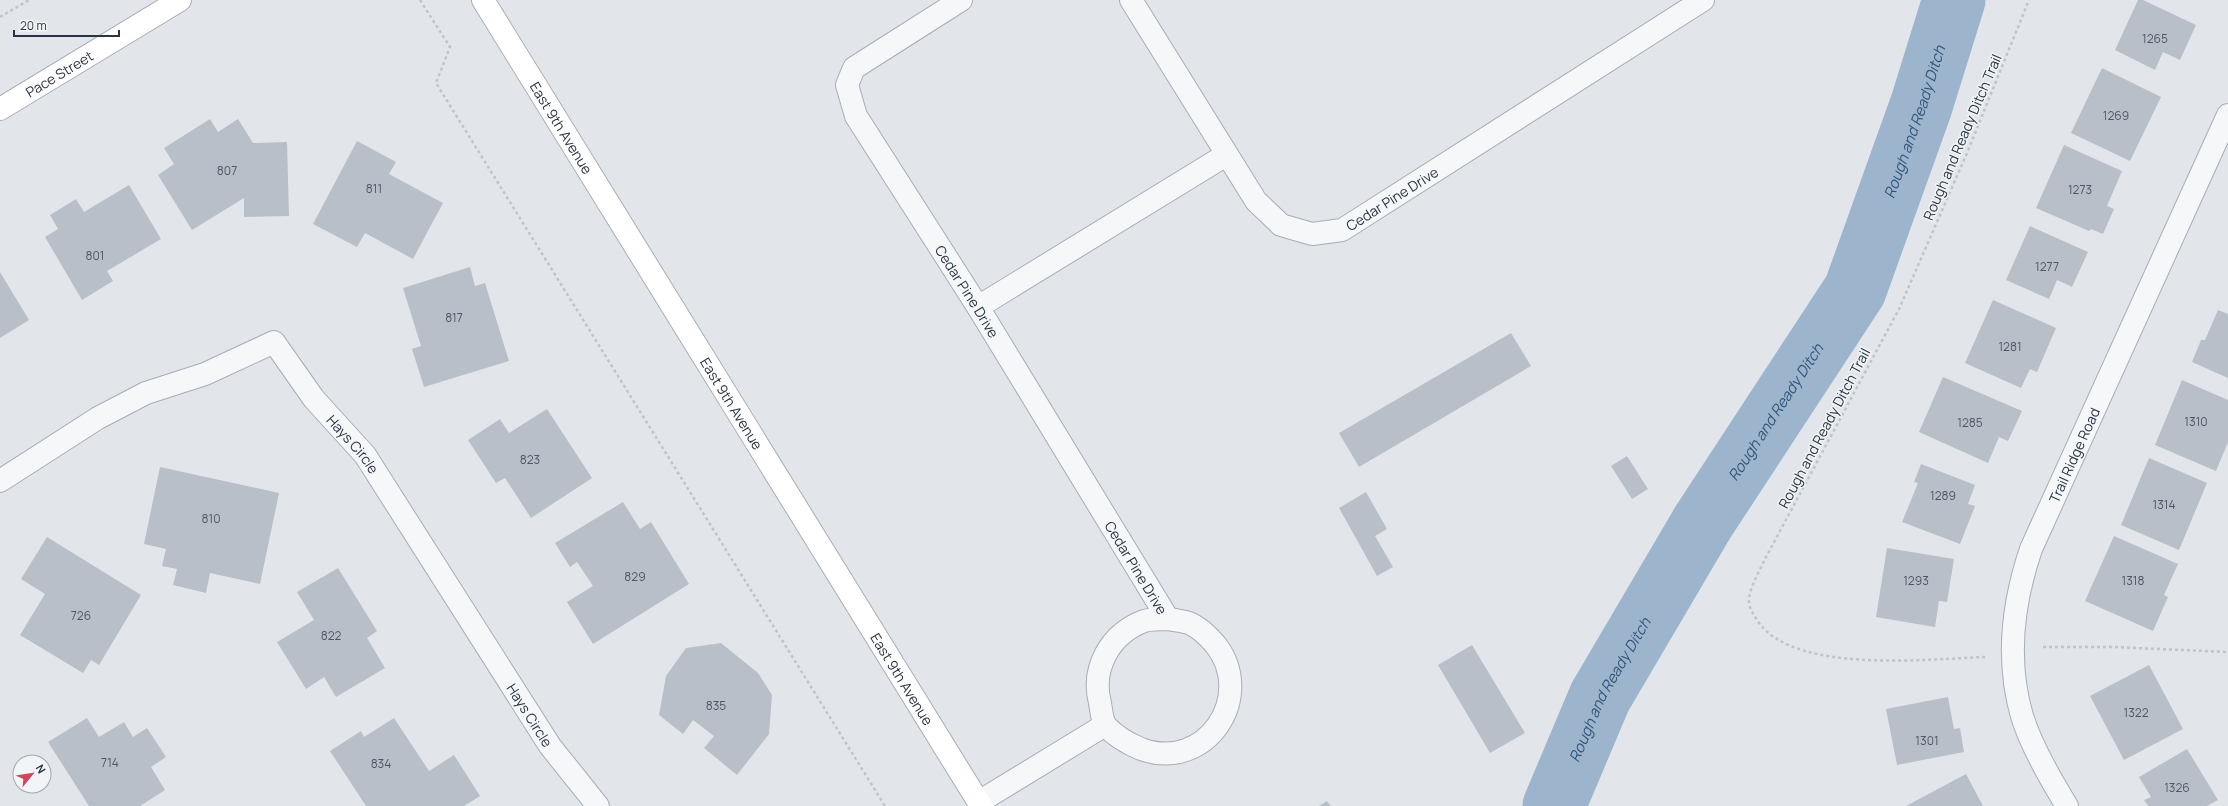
<svg xmlns="http://www.w3.org/2000/svg" width="2228" height="806" viewBox="0 0 2228 806" font-family="Manrope,sans-serif">
<rect width="100%" height="100%" fill="#e2e6eb"/>
<g fill="none" stroke-linecap="round" stroke-linejoin="round">
<path stroke="#9cb5cc" stroke-width="63" id="s1" d="M1554,806L1600,697L1703,522L1855,290L1921,106L1954,0"/>
</g>
<path fill="#b9bfc9" d="M2138,0H2143L2196,25L2180,60L2163,52L2155,70L2115,50Z
M2102,68L2161,97L2130,161L2071,133Z
M210,119L218,132L238,119L253,143L287,142L289,216L244,217V198L192,230L158,175L174,164L164,148Z
M357,141L396,162L389,174L443,203L413,259L365,233L357,247L313,224Z
M2064,145L2122,171L2107,206L2114,209L2103,234L2091,229L2089,231L2036,208Z
M129,185L161,239L107,271L113,281L82,300L45,237L58,229L50,215L76,199L84,212Z
M2030,226L2088,252L2072,287L2057,280L2049,299L2006,280Z
M470,267L475,286L485,283L509,361L424,387L412,349L421,346L403,288Z
M0,272L29,320L0,338Z
M1993,300L2056,328L2037,372L2030,369L2021,388L1965,363Z
M2218,310L2228,314V378L2192,362L2201,340H2205Z
M1511,333L1531,366L1359,467L1339,433Z
M1943,377L2022,411L2008,441L1999,437L1988,463L1919,432Z
M2182,380L2228,400V442L2216,471L2155,445Z
M547,409L592,478L531,518L505,478L496,483L468,440L500,419L509,433Z
M1627,456L1648,489L1632,499L1611,466Z
M2149,458L2207,483L2179,550L2121,525Z
M1921,464L1975,485L1968,504L1975,506L1960,544L1902,522L1918,483L1914,482Z
M160,467L279,493L260,584L210,573L206,593L173,585L177,569L162,566L166,549L144,544Z
M1366,492L1387,529L1375,536L1393,567L1377,576L1339,508Z
M623,502L640,529L651,522L689,584L593,644L567,602L593,586L577,562L570,567L555,543Z
M2114,536L2178,564L2164,595L2168,597L2153,631L2085,601Z
M47,537L141,595L99,665L91,660L83,673L20,635L45,594L21,579Z
M1887,548L1954,559L1947,602L1939,601L1935,627L1876,617Z
M338,568L377,631L367,638L385,668L336,697L324,677L306,689L277,642L314,620L297,592Z
M721,643L758,673L772,695L769,734L737,775L704,748L714,736L693,720L683,734L659,715L666,676L686,648Z
M1472,645L1525,733L1490,753L1438,665Z
M2149,665L2183,729L2124,760L2090,696Z
M1948,697L1954,729L1960,728L1964,752L1897,765L1886,709Z
M87,718L99,737L124,722L133,737L147,728L166,757L151,767L165,790L140,806H89L48,742Z
M394,718L429,771L454,755L480,796L464,806H366L330,751L361,731L364,737Z
M2187,749L2218,800L2207,806H2148L2144,800L2151,797L2139,777Z
M1966,774L1983,806H1906Z
M1327,801L1331,806H1319Z"/>
<g fill="none" stroke-linecap="round" stroke-linejoin="round">
<defs>
<g id="minor">
<path id="s2" d="M961,0L854,68L847,85L856,116L978,307L1168,619"/>
<path id="s3" d="M1131,0L1256,201L1281,225L1312,234L1342,230L1703,0"/>
<path d="M978,307L1226,155"/>
<path id="s4" d="M0,481L98,418L146,393L205,374L274,342L314,399L365,455L550,746L598,806"/>
<path d="M1168,619C1175,620 1182,621 1189,623C1199,627 1208,636 1215,644C1257,696 1206,773 1141,749C1129,744 1115,736 1106,726C1102,721 1101,709 1100,703C1091,668 1110,634 1144,621C1151,619 1161,619 1168,619Z"/>
<path d="M979,802L1105,725"/>
<path id="s5" d="M2067,806C2051,780 2031,746 2022,716C2006,661 2013,602 2031,549L2228,115"/>
</g>
<g id="secondary">
<path id="s6" d="M483,0L981,806"/>
<path id="s7" d="M0,109L180,0"/>
</g>
</defs>
<use href="#minor" stroke="#a7adb6" stroke-width="24"/>
<use href="#secondary" stroke="#a7adb6" stroke-width="24"/>
<path stroke="#c0c4ca" stroke-width="2.5" stroke-dasharray="3 3" stroke-linecap="butt" d="M420,0L450,47L436,83L885,806
M0,17L29,0
M2043,647H2113L2228,652
M1985,657C1927,659 1797,674 1759,623C1754,615 1748,608 1749,598C1751,585 1760,570 1765,559L1899,309L1967,153L2029,0"/>
<use href="#minor" stroke="#f5f7f9" stroke-width="22"/>
<use href="#secondary" stroke="#fff" stroke-width="22"/>
</g>
<g text-anchor="middle" dominant-baseline="central" stroke-width="3" stroke-linejoin="round" paint-order="stroke">
<g font-size="12" fill="#4d5765">
<text x="2155" y="38">1265</text>
<text x="2116" y="115">1269</text>
<text x="227" y="170">807</text>
<text x="374" y="188">811</text>
<text x="2080" y="189">1273</text>
<text x="95" y="255">801</text>
<text x="2047" y="266">1277</text>
<text x="454" y="317">817</text>
<text x="2010" y="346">1281</text>
<text x="2196" y="421">1310</text>
<text x="1970" y="422">1285</text>
<text x="530" y="459">823</text>
<text x="1943" y="495">1289</text>
<text x="2164" y="504">1314</text>
<text x="211" y="518">810</text>
<text x="635" y="576">829</text>
<text x="1916" y="580">1293</text>
<text x="2133" y="580">1318</text>
<text x="81" y="615">726</text>
<text x="331" y="635">822</text>
<text x="716" y="705">835</text>
<text x="2136" y="712">1322</text>
<text x="1927" y="740">1301</text>
<text x="110" y="762">714</text>
<text x="381" y="763">834</text>
<text x="2177" y="787">1326</text>
</g>
<g font-size="14" fill="#293444" stroke="#f2f5f8">
<text stroke="none"><textPath href="#s7" startOffset="69">Pace Street</textPath></text>
<text stroke="none"><textPath href="#s6" startOffset="150">East 9th Avenue</textPath></text>
<text transform="translate(1962 137) rotate(-67)">Rough and Ready Ditch Trail</text>
<text stroke="none"><textPath href="#s3" startOffset="393">Cedar Pine Drive</textPath></text>
<text stroke="none"><textPath href="#s2" startOffset="385">Cedar Pine Drive</textPath></text>
<text stroke="none"><textPath href="#s6" startOffset="474">East 9th Avenue</textPath></text>
<text transform="translate(1824 428) rotate(-62)">Rough and Ready Ditch Trail</text>
<text stroke="none"><textPath href="#s4" startOffset="438">Hays Circle</textPath></text>
<text stroke="none"><textPath href="#s5" startOffset="374">Trail Ridge Road</textPath></text>
<text stroke="none"><textPath href="#s2" startOffset="709">Cedar Pine Drive</textPath></text>
<text stroke="none"><textPath href="#s6" startOffset="798">East 9th Avenue</textPath></text>
<text stroke="none"><textPath href="#s4" startOffset="762">Hays Circle</textPath></text>
</g>
<g font-size="15" font-style="italic" fill="#32547a" stroke="#f2f5f8">
<text stroke="none"><textPath href="#s1" startOffset="777">Rough and Ready Ditch</textPath></text>
<text stroke="none"><textPath href="#s1" startOffset="453">Rough and Ready Ditch</textPath></text>
<text stroke="none"><textPath href="#s1" startOffset="129">Rough and Ready Ditch</textPath></text>
</g>
</g>
<g transform="translate(32 774) rotate(60)"><circle r="19" fill="#f2f5f8" stroke="#a2a8b0"/>
<path d="M0-3L7 15L0 10L-7 15Z" fill="#d4445d"/>
<text y="-6" font-size="11" font-weight="bold" text-anchor="middle" fill="#293444">N</text>
</g>
<path d="M14 30v6h105v-6" fill="none" stroke="#293444" stroke-width="2"/>
<text x="20" y="30" font-size="12" fill="#293444" stroke="#f2f5f8" stroke-width="3" paint-order="stroke">20 m</text>
</svg>
